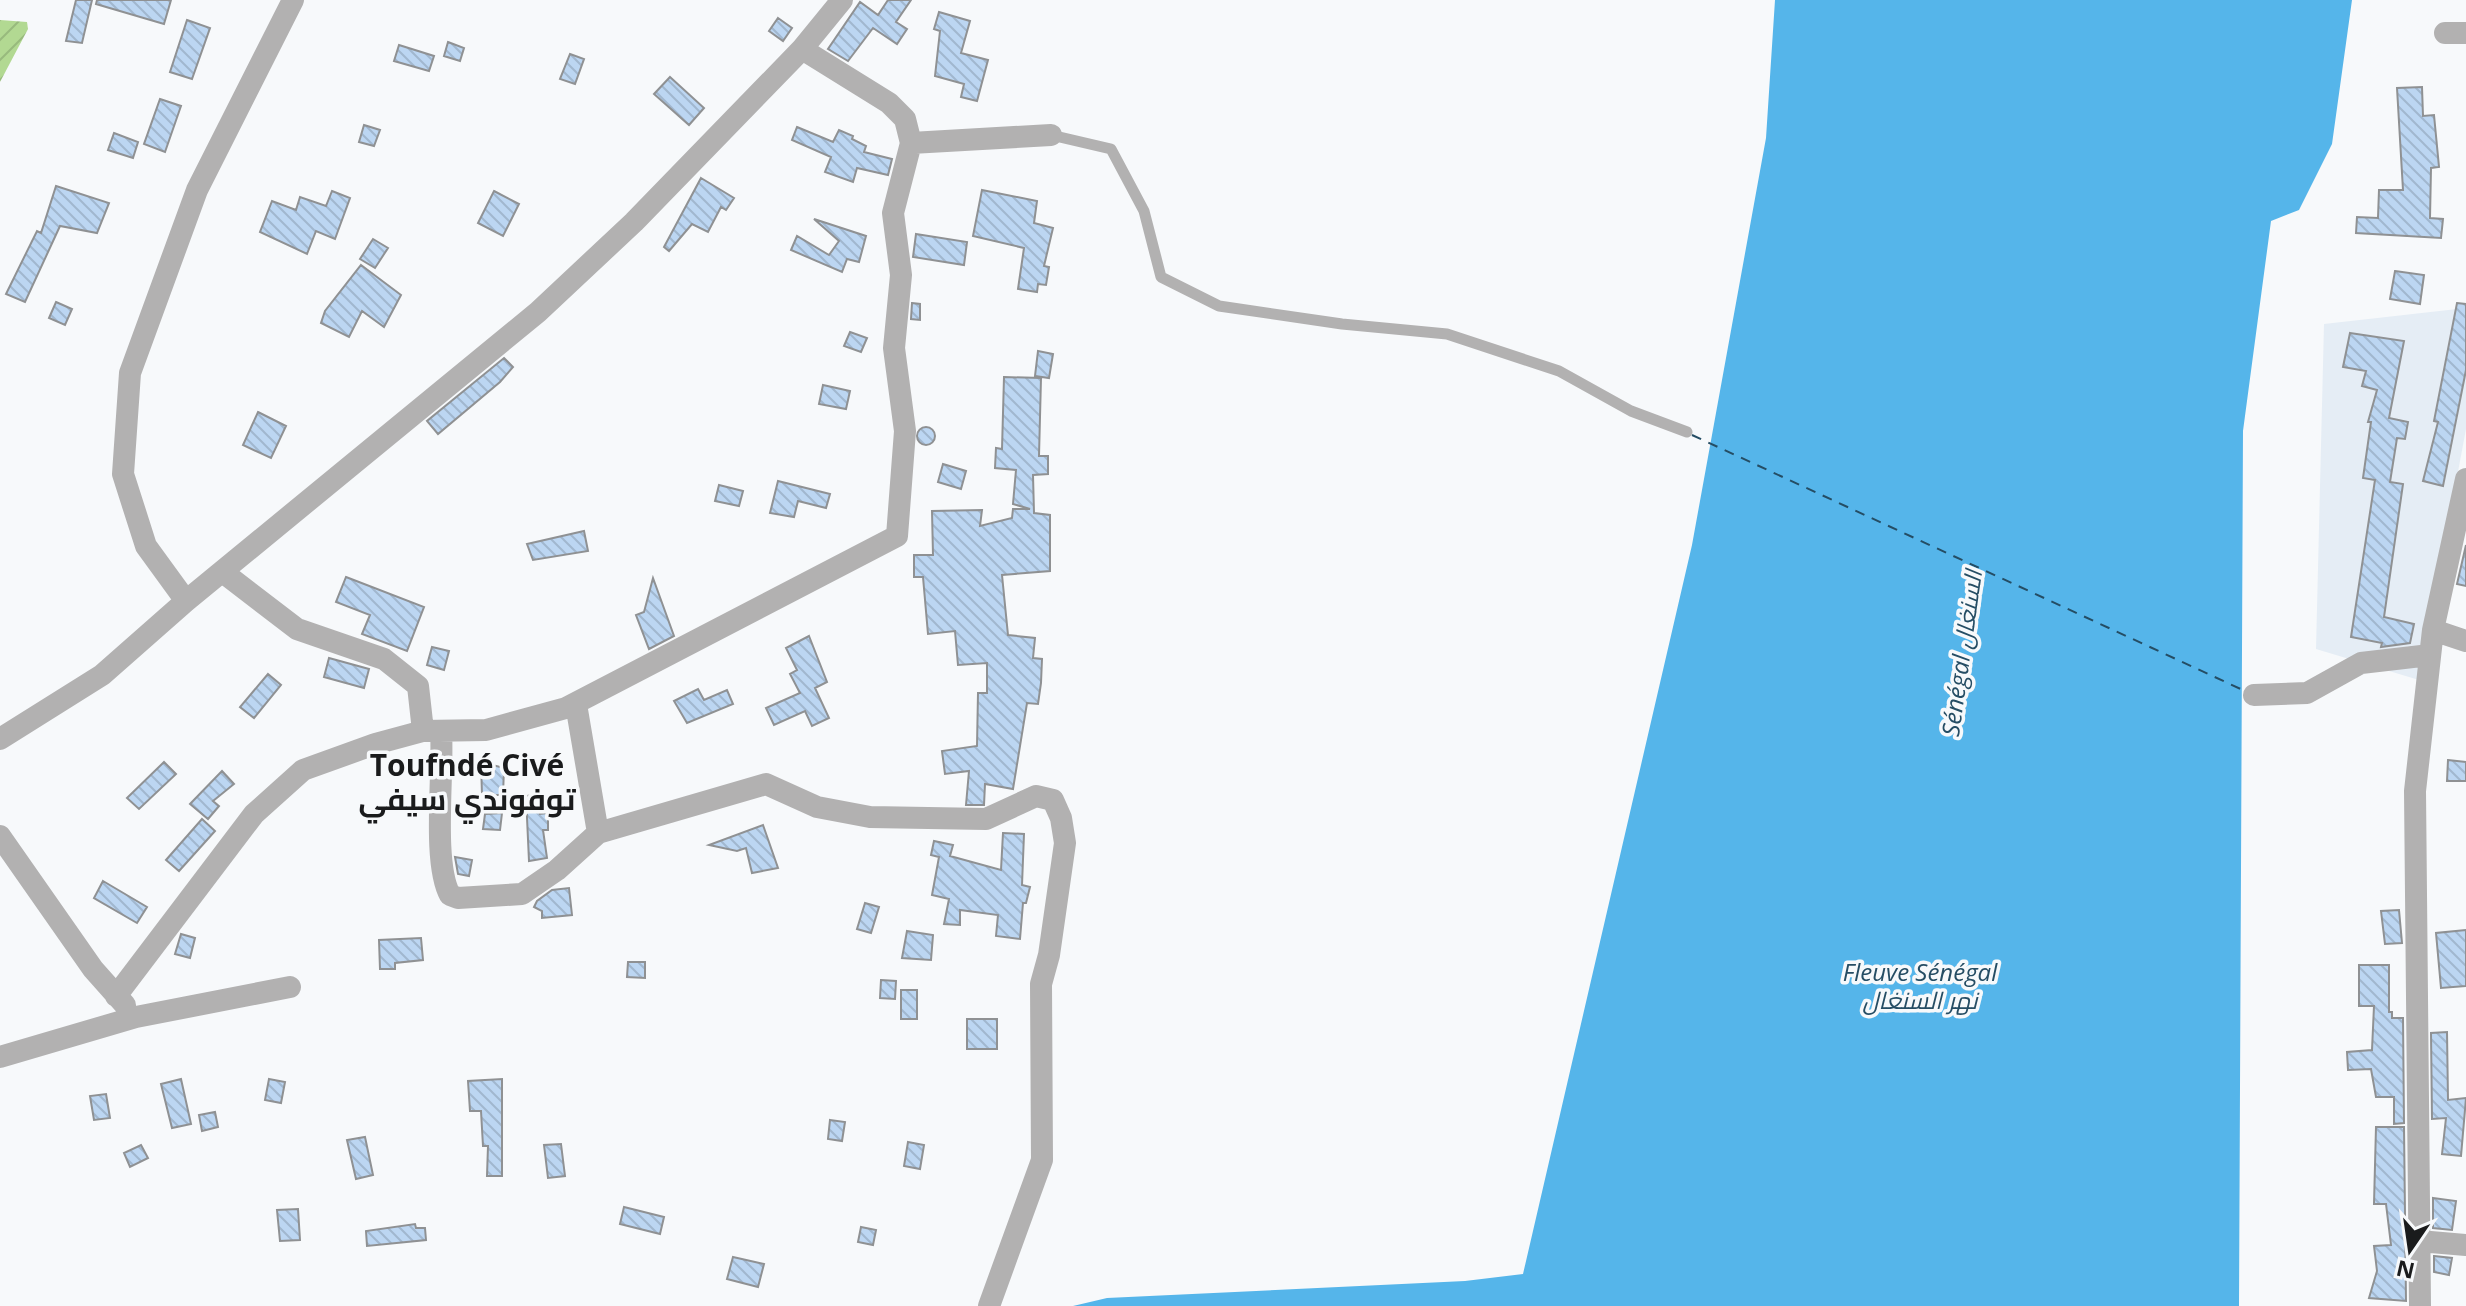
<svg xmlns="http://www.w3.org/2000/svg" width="2466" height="1306" viewBox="0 0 2466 1306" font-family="'Open Sans',Cairo,sans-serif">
<defs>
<pattern id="garden-furrows" width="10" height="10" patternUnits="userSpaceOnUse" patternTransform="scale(2)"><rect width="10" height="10" fill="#b2d992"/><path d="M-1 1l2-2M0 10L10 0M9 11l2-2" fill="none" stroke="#98ba7d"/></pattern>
<pattern id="building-back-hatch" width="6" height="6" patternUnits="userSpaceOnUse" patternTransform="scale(2)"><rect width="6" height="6" fill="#bcd6f2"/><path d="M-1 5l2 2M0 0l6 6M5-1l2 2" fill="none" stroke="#a1b7cf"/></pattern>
</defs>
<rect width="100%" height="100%" fill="#f7f9fb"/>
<path fill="#e5edf5" d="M2466,308V429L2419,680L2316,649L2324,324Z"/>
<path fill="url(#garden-furrows)" d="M0,20L27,22L28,29L0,82Z"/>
<path fill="#55b5ea" d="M1775,0H2352L2332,144L2299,210L2271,221L2243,431L2239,1306H1073L1107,1298L1465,1281L1523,1274L1692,545L1766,138Z"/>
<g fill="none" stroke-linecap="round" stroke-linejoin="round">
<path stroke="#254d64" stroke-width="2" stroke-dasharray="10 8" stroke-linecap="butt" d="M1692,435L2245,691"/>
</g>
<path fill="url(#building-back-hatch)" stroke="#8f9193" stroke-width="2" d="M76,0H92L82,43L66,41Z
M97,0H171L164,24L96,4Z
M888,0H911L896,22L907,29L897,44L873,28L848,61L828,49L860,2L878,15Z
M939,12L970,21L961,53L988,60L977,101L961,97L964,84L935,76L940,31L934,29Z
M778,18L792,28L783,41L769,31Z
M187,20L210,28L192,79L170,72Z
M448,42L464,48L460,61L444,56Z
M399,45L434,56L429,71L394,61Z
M570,54L584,59L575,84L560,79Z
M670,77L704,108L689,125L654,94Z
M2422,87L2423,116L2434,115L2439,167L2431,168L2430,218L2443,219L2441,238L2356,233L2357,217L2378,218L2379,190H2403L2397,88Z
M160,99L181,106L165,152L144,144Z
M364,125L380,130L374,146L359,142Z
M797,127L833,142L839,130L853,136L852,139L866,146L864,152L892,159L888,175L857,168L853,182L825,172L831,157L792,140Z
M114,133L138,142L133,158L108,150Z
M701,178L734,198L726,210L721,207L708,232L692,224L669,251L664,247Z
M56,186L109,203L97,233L60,226L25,302L6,294L37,231L41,233Z
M982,190L1037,201L1034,223L1053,228L1044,266L1049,267L1046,285L1038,284L1037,292L1018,289L1024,248L973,236Z
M332,191L350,198L335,239L316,231L307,254L260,232L272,201L296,210L300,197L326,206Z
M494,191L519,204L503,236L478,223Z
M814,219L866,236L859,262L847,259L842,272L791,250L797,236L829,255L839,241Z
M916,234L967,242L964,265L913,257Z
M373,239L388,248L375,268L360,259Z
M361,265L401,295L384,327L362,311L349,337L321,323L325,311Z
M2395,271L2424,275L2420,304L2390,299Z
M56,302L72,309L65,325L49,318Z
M912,303L920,304V320L911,319Z
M2457,303L2466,304V370L2443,486L2423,481L2438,422L2434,421Z
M850,332L867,338L861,352L844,346Z
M2350,333L2404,341L2389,418L2408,422L2405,439L2397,438L2390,482L2403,484L2384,617L2414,624L2410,643L2381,647L2382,643L2351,637L2375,480L2363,478L2371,422H2368L2377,390L2362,386L2366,371L2343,367Z
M1038,351L1053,354L1049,378L1035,376Z
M504,358L513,367L500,382L438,434L427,421Z
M1004,377L1041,378L1039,456H1048V474L1033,475L1034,513L1050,515V571L1002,575L1008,635L1035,638L1033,658L1042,659L1041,683L1038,704L1027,703L1013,789L985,784L984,805H966L969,771L945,774L942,751L977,746L978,693H987V663L958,665L955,631L928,634L923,577H914V555H933L932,511L982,510L980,526L1012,518L1013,509H1030L1013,504L1016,470L995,468L996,448L1002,449Z
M823,385L850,391L846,409L819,404Z
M258,412L286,426L271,458L243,445Z
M917 436a9 9 0 1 1 18 0a9 9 0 1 1-18 0Z
M943,464L966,471L961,489L938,482Z
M778,481L830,494L826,508L798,501L794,517L770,513Z
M719,485L743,491L739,506L715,501Z
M584,531L588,551L533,560L527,544Z
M2466,545V586L2457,584Z
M346,577L424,607L407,651L362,634L370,615L336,602Z
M653,578L674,636L649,649L636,615L644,612Z
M809,636L827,682L815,688L829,718L812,726L805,711L774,725L766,708L800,693L790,674L797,670L786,648Z
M432,647L449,651L444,670L427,665Z
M329,658L369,669L364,688L324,677Z
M268,674L281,685L254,718L240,707Z
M698,689L704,700L727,690L733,704L687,723L674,701Z
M2448,760L2466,762V781H2447Z
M164,762L176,774L139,809L127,798Z
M481,762L504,768L503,795H482Z
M222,771L234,784L213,801L219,806L208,819L190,804Z
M537,795L540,814L548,813V830H543L547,858L529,861L526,796Z
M502,813L500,830L483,829L485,814Z
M202,819L215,831L179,871L166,860Z
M763,825L778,868L752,873L746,848L737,851L709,845Z
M1003,833L1024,834L1022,885L1030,887L1026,903H1023L1020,939L996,936L998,915L960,910V925L944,924L949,899L932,895L939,857L931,855L934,841L953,845L950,856L1001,870Z
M455,857L472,860L469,876L458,874Z
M103,881L147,907L137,923L94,898Z
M569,888L572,915L542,918V911L534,907L537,901L552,890Z
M865,903L879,907L871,933L857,929Z
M2399,910L2402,943L2385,944L2381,911Z
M2466,930V986L2441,988L2436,933Z
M907,931L933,935L931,960L902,958Z
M181,934L195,938L190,958L175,954Z
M421,938L423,960L395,963V969H380L379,940Z
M628,962H645V978L627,977Z
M2359,965H2389V1012H2392V1018H2403L2404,1123L2394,1124V1097H2376L2371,1069L2348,1070L2347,1052L2372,1050L2374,1006H2359Z
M881,980L896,981L895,999L880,998Z
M901,990H917V1019H901Z
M967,1019H997V1049H967Z
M2447,1032L2448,1100L2466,1098L2461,1156L2442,1154L2446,1118L2432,1119L2431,1033Z
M181,1079L191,1124L172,1128L161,1084Z
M269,1079L285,1082L281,1103L265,1100Z
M502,1079V1176H487L488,1146H483L481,1111H470L468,1081Z
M106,1094L110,1118L94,1120L90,1096Z
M215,1112L218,1127L202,1131L199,1115Z
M830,1120L845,1122L842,1141L828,1139Z
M2376,1127H2404L2406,1301L2369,1298L2377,1271L2374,1246L2391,1245L2386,1204H2374Z
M365,1137L373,1175L356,1179L347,1140Z
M908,1142L924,1145L920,1169L904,1166Z
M561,1144L565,1176L548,1178L544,1145Z
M141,1145L148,1158L130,1167L124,1153Z
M2433,1198L2456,1201L2452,1230L2433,1228Z
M624,1207L664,1217L660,1234L620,1224Z
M298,1209L300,1240L280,1241L277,1210Z
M415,1224L416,1228H425L426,1240L367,1246L366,1231Z
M861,1227L876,1230L873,1245L858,1242Z
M2434,1256L2452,1258L2449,1275L2434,1272Z
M733,1257L764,1264L758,1287L727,1279Z"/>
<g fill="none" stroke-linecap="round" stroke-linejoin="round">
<path stroke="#b2b1b1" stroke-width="11" d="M1051,135L1111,149L1144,211L1161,277L1219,306L1342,324L1447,334L1559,371L1631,411L1687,432"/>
<path stroke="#b2b1b1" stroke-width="22" d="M2445,33H2466
M911,143L1051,135
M224,573L297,629L384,659L418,686L423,731
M186,601L146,546L123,474L130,373L197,190L293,0
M2433,630L2466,641
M2254,695L2307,693L2361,663L2430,655
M576,704L598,833
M441,731C444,772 432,862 450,895L458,898L522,894L557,870L598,833L766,784L817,807L870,817L986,819L1036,796L1053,800L1061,818L1065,843L1049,955L1041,984L1042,1160L989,1306
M0,739L102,675L186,601L538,312L634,222L802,49L842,0
M0,836L93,969L125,1005
M116,996L254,814L303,770L375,744L423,731L486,730L566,708L897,536L905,431L894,348L901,275L893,213L911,143L905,119L889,103L802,49
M0,1057L136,1017L290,987
M2419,1241L2466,1245
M2420,1306L2415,791L2433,630L2466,479"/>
</g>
<g text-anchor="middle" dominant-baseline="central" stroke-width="7" stroke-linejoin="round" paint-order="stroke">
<g font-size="24" font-style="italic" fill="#254d64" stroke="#f7f9fb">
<text transform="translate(1961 653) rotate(-82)">Sénégal السنغال</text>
<text x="1920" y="971">Fleuve Sénégal<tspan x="1920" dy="28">نهر السنغال</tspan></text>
</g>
<g font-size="30" font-weight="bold" fill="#1a1b1c" stroke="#f7f9fb">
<text x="467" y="764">Toufndé Civé<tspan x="467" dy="34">توفوندي سيفي</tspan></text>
</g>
</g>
<g transform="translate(2410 1250) rotate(193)" stroke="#f7f9fb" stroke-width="6" paint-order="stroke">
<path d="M0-6L14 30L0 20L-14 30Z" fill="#1a1b1c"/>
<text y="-12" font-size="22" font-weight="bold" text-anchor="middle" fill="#1a1b1c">N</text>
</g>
</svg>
